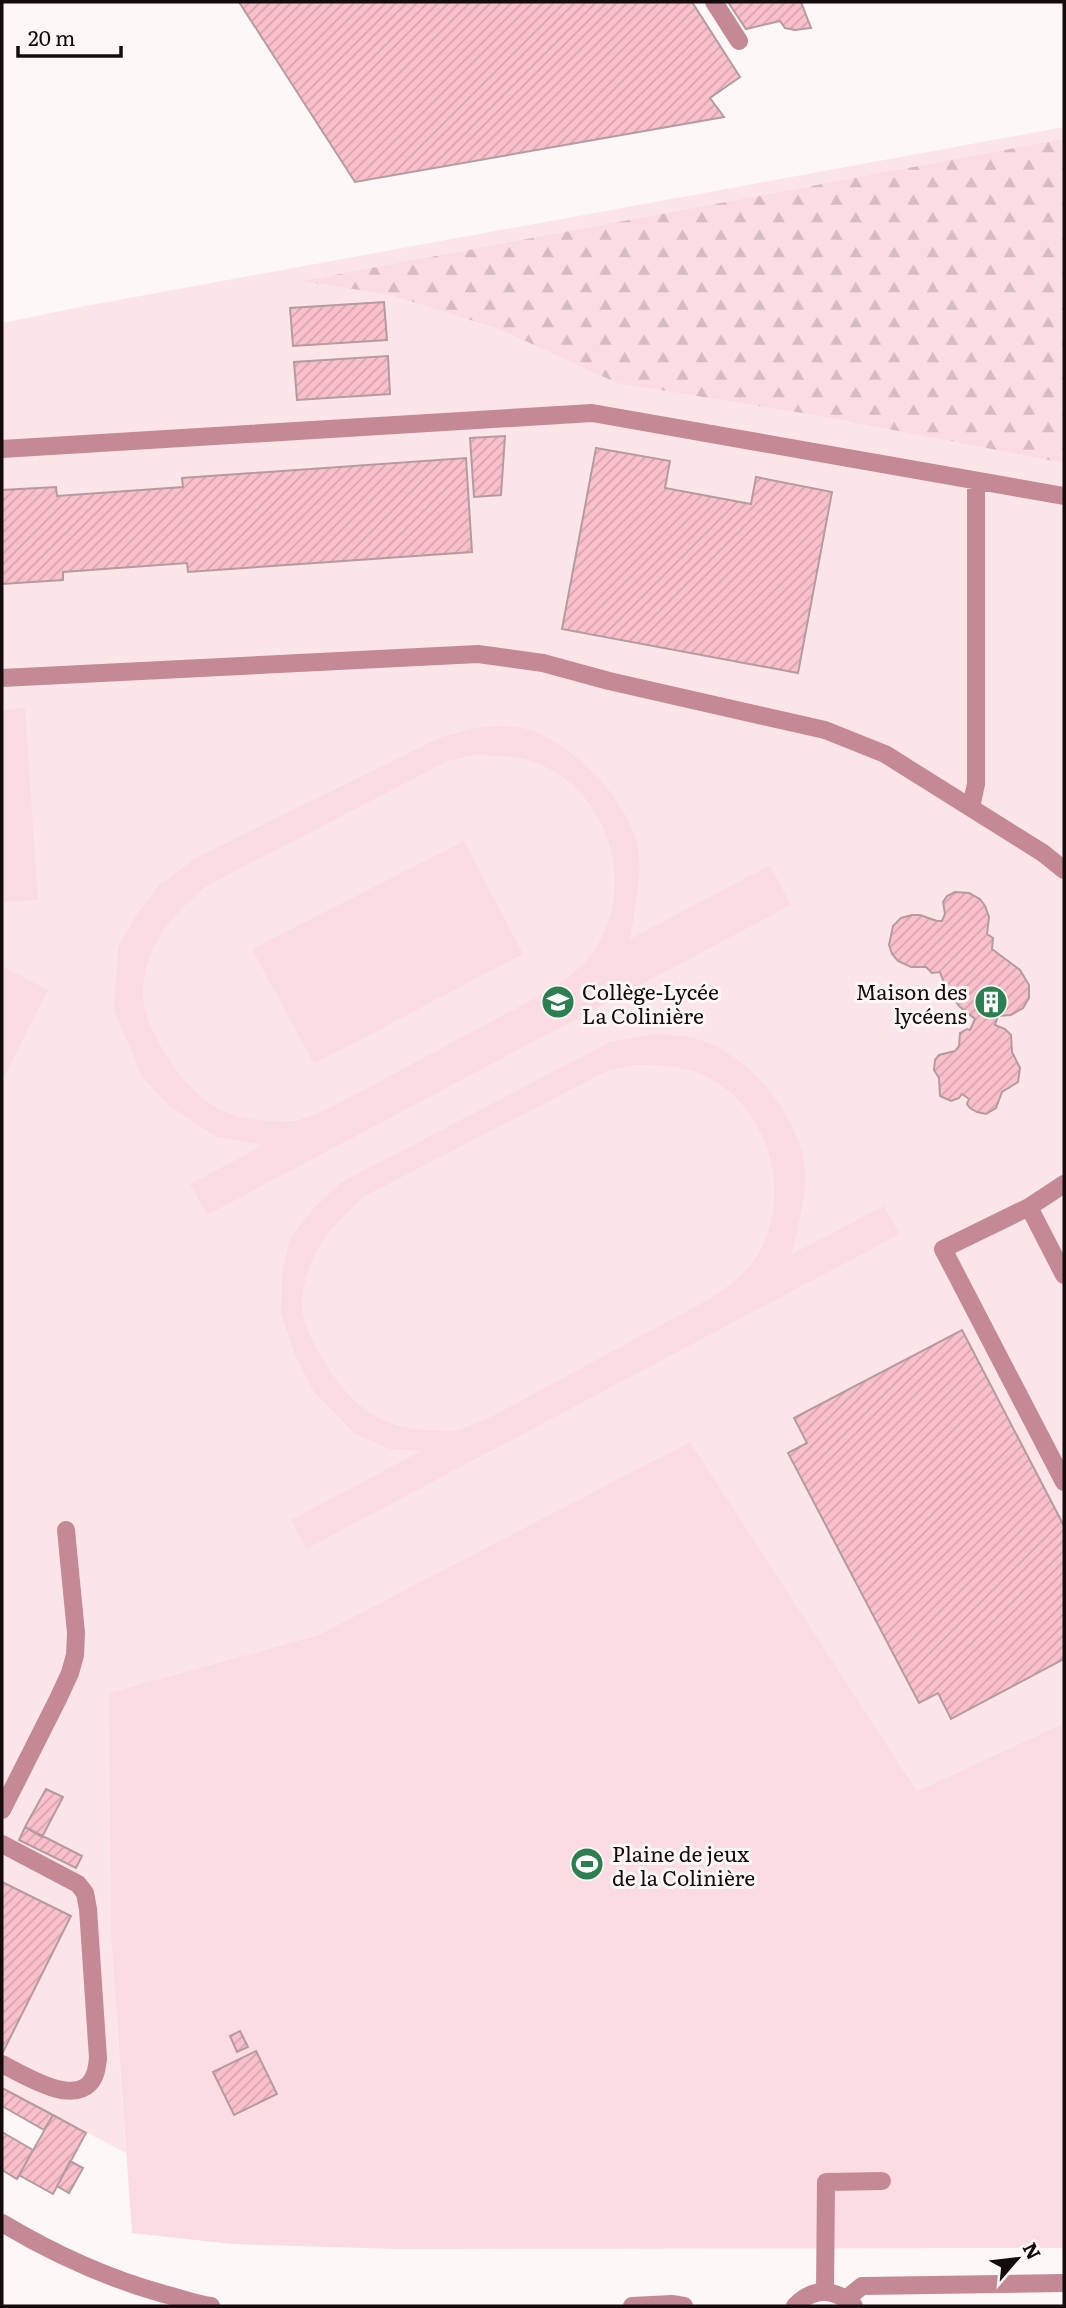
<svg xmlns="http://www.w3.org/2000/svg" width="1066" height="2308" viewBox="0 0 1066 2308" font-family="Literata,serif">
<defs>
<pattern id="forest-firs" width="22" height="20" patternUnits="userSpaceOnUse" patternTransform="scale(1.75)"><rect width="22" height="20" fill="#fbdce2"/><path d="M5 1l3.5 6h-7zM16 11l3.5 6h-7z" fill="#d6bbc1"/></pattern>
<pattern id="building-hatch" width="6" height="6" patternUnits="userSpaceOnUse" patternTransform="scale(1.75)"><rect width="6" height="6" fill="#f9c0cb"/><path d="M-1 1l2-2M0 6l6-6M5 7l2-2" fill="none" stroke="#d5a4ad"/></pattern>
</defs>
<rect width="100%" height="100%" fill="#fdf7f8"/>
<path fill="#fce5e9" d="M1064,127V1723L917,1791L690,1443L318,1635L110,1693L111,1937L126,2153L2,2088V323L80,307Z"/>
<path fill="#fbdce2" fill-rule="evenodd" d="M25,708L38,900L2,902V710Z
M480,727C493,727 510,725 523,728C569,739 625,797 637,842C644,871 634,911 630,939L770,865L791,905L207,1215L190,1184L264,1145L216,1137L167,1104L142,1076L114,1011L118,947L137,914L159,885L194,859L441,737ZM475,755C497,756 518,755 539,764C608,793 636,882 597,946C585,966 568,977 550,990L328,1109C318,1112 308,1118 298,1120C290,1122 280,1121 271,1121C217,1120 189,1093 162,1048C152,1031 141,1009 143,988C147,942 172,916 205,887L448,761Z
M464,841L523,954L314,1064L252,949Z
M2,966L48,990L2,1081Z
M654,1034C667,1035 683,1035 697,1039C748,1053 800,1116 805,1169C807,1199 797,1226 792,1254L884,1206L900,1234L306,1549L291,1520L421,1451L389,1449L354,1433L314,1392L294,1353L281,1313L282,1275L290,1238L314,1208L340,1183L610,1042ZM635,1065C657,1065 678,1065 699,1073C768,1102 795,1193 757,1256C745,1275 728,1287 709,1299L487,1419C478,1422 467,1428 457,1430C449,1432 439,1430 431,1430C377,1430 348,1401 322,1358C311,1340 300,1318 302,1298C308,1251 332,1225 365,1196L607,1071Z
M690,1442L917,1791L1064,1723V2248L399,2249L232,2244L132,2233L111,1937L109,1693L318,1635Z"/>
<path fill="url(#forest-firs)" d="M1064,139V463L821,416L617,383L499,329L391,295L302,281Z"/>
<path fill="url(#building-hatch)" stroke="#b59ba0" stroke-width="2" d="M239,2H692L740,77L710,98L724,117L355,182Z
M728,2H801L811,28L795,30L785,28L780,21L746,29Z
M384,302L387,340L293,346L290,308Z
M388,356L390,394L297,400L294,362Z
M505,436L501,495L474,497L470,438Z
M596,448L670,461L665,488L751,504L756,477L832,492L798,673L562,629Z
M466,458L472,552L188,572L187,563L63,572V580L2,584V490L56,487L57,496L183,487L182,478Z
M955,892L969,893L980,899L985,906L989,917L987,934L993,938L992,949L1020,970L1029,985V998L1023,1008L1011,1015L998,1016L995,1025L1005,1029L1011,1035L1012,1052L1020,1068L1018,1082L1002,1092L996,1108L986,1114L977,1112L970,1108L967,1104L969,1099L962,1094L959,1098L951,1101L940,1096L939,1078L934,1070L935,1060L939,1055L955,1051L959,1046L960,1033L967,1029L970,1030L975,1019L959,1006L946,988L940,972L932,973L926,967H911L898,961L892,954L889,945L893,926L901,918L912,915H920L937,921H942L945,914L943,902L947,896Z
M962,1330L1064,1526V1659L951,1719L938,1693L919,1703L788,1453L807,1443L794,1418Z
M46,1789L63,1797L42,1837L25,1827Z
M25,1827L82,1856L76,1868L19,1840Z
M2,1882L71,1916L3,2052L2,2051Z
M240,2031L248,2047L237,2052L230,2036Z
M256,2051L277,2094L234,2115L213,2072Z
M2,2088L53,2115L44,2130L2,2106Z
M53,2115L86,2133L53,2194L19,2175Z
M2,2132L33,2150L17,2179L2,2170Z
M70,2161L83,2168L69,2193L57,2186Z"/>
<g fill="none" stroke-linecap="round" stroke-linejoin="round">
<path stroke="#c58895" stroke-width="18" d="M2,449L592,413L1064,496
M2,678L478,654L543,663L609,681L825,730L885,754L1043,853L1064,870
M971,807L976,784V481
M1029,1207L1064,1184
M1064,1275L1029,1207L943,1249L1064,1482
M2,1810L58,1699L70,1673L75,1655L76,1633L66,1530
M2,1844L78,1884L85,1893L88,1909L98,2058C97,2067 96,2077 89,2084C69,2104 22,2074 2,2064
M825,2291L826,2182L882,2181
M846,2299L862,2286L1064,2283"/>
<path stroke="#c58895" stroke-width="18" d="M714,2L739,41
M2,2223C54,2254 106,2278 164,2294C180,2298 195,2304 211,2306
M632,2306L672,2304L684,2306
M795,2306C813,2287 835,2288 854,2306"/>
</g>
<defs>
<symbol id="school-disc" viewBox="-11 -11 22 22"><circle r="9.5" fill="#2c7f51" stroke="#fdf7f8"/><path d="M0-5L7-2L0 1L-7-2ZM-4 1L0 2.5L4 1V4Q0 6-4 4Z" fill="#fff"/></symbol>
<symbol id="building-disc" viewBox="-11 -11 22 22"><circle r="9.5" fill="#2c7f51" stroke="#fdf7f8"/><path d="M-4-6H4V6H1V3H-1V6H-4ZM-2.5-4.3h1.7v1.8h-1.7ZM.8-4.3h1.7v1.8H.8ZM-2.5-1h1.7V.8h-1.7ZM.8-1h1.7V.8H.8Z" fill="#fff"/></symbol>
<symbol id="stadium-disc" viewBox="-11 -11 22 22"><circle r="9.5" fill="#2c7f51" stroke="#fdf7f8"/><path d="M0-5a6.5 5 0 1 0 0 10a6.5 5 0 1 0 0-10ZM-3.5-1.8h7v3.6h-7Z" fill="#fff"/></symbol>
</defs>
<g fill-rule="evenodd">
<use href="#school-disc" x="539" y="983" width="38" height="38"/>
<use href="#building-disc" x="972" y="983" width="38" height="38"/>
<use href="#stadium-disc" x="568" y="1845" width="38" height="38"/>
</g>
<g text-anchor="middle" dominant-baseline="central" stroke-width="6" stroke-linejoin="round" paint-order="stroke">
<g font-size="21" fill="#130b0c" stroke="#fdf7f8" text-anchor="start">
<text x="582" y="990">Collège-Lycée<tspan x="582" dy="24">La Colinière</tspan></text>
<text x="967" y="990" text-anchor="end">Maison des<tspan x="967" dy="24">lycéens</tspan></text>
<text x="612" y="1852">Plaine de jeux<tspan x="612" dy="24">de la Colinière</tspan></text>
</g>
</g>
<rect width="1066" height="2308" fill="none" stroke="#130b0c" stroke-width="7"/>
<g transform="translate(1017 2259) rotate(62)" stroke="#fdf7f8" stroke-width="5" paint-order="stroke">
<path d="M0-5L12 26L0 18L-12 26Z" fill="#130b0c"/>
<text y="-10" font-size="19" font-weight="bold" text-anchor="middle" fill="#130b0c">N</text>
</g>
<path d="M18 46v10h103v-10" fill="none" stroke="#130b0c" stroke-width="3.5"/>
<text x="28" y="46" font-size="21" fill="#130b0c" stroke="#fdf7f8" stroke-width="5" paint-order="stroke">20 m</text>
</svg>
